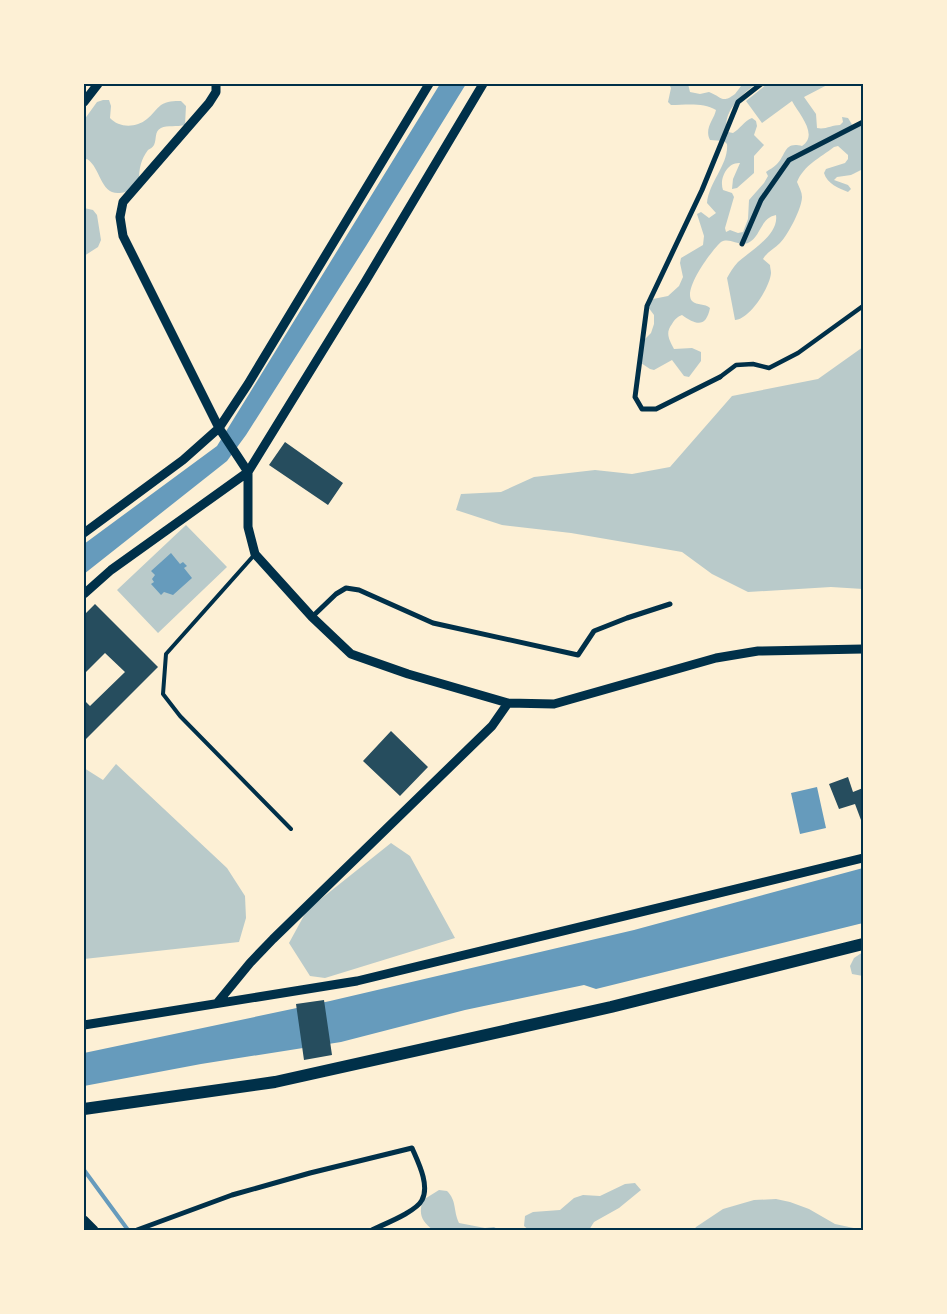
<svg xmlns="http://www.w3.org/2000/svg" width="947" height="1314" viewBox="0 0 947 1314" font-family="'Sofia Sans Condensed',sans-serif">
<rect width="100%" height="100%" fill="#fdf0d5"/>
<path fill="#b9caca" d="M669,84H688L690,92L700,94L709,92C722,97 722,104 735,94C738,90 740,88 742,84H756C743,93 720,114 728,132L733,133C740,129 744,121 752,118L756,121L757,126L754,135L764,145L754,156V173L737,188L732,189L733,179L740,163C727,162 719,179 723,190L732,193L734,197L725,228L726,232L730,230L738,233L743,232L748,219L749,200L764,183L768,176L766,172C770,169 773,168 777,164C786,155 784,141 802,146C819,135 799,114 792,101L762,123L746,101L767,84H829L804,97L816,114L817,128C825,130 832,125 840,125L843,122L842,117L848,118L853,126L863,124V169L851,175L837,177L834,180L848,185L851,189L848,192C839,188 827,184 824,173L826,169L845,163L848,159V155L838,146L834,147C820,158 804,165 797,182C799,187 802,192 802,197C802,208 788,235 780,243C774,249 767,252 763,259L770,265C770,268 771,270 771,273C770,287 750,319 735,320L727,278C730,273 733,267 738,262C750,251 779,235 776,215C760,218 761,237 748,243C739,247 730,237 721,242C712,250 682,290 692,301C697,306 705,303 710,308C706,328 696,325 682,315C677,317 675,319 672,324C665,333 669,339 674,349L692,348L701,352V361L689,377L684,376L672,360L654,370L650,369L641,363L643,341L651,333L654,324V315L648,307L653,299L668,296L679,286L683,277L680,263L681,258L703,245L704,236L697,214L701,212L709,218L716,213L707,203C709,182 729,164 727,144L724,141L710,140C704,128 714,120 716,110C703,102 685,105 671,105L668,102L671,88Z
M103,100H109L111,106L110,118C119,128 136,128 147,119C152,115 156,109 161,105C167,101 174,101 181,101L186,106L185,125C177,127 167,125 161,128C154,132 157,138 154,145C153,147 150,149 148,150C141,159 139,169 139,180C134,187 130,192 120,193C100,195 101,168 87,159L84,160V120L97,102Z
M84,208L93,210L97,215L101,240L98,247L84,256Z
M863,347V589L831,587L748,592L712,574L682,552L571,533L502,525L456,510L461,494L501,492L534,477L595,470L632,474L670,467L732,396L818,379Z
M186,525L227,567L158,633L117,590Z
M116,764L227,868L245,896L246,918L239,942L84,959V768L103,780Z
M391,843L410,856L455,938L325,978L310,976L289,943L307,910Z
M863,952V976L852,974L850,966L854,958Z
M635,1183L641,1190L619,1208L594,1222L589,1230H529L524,1226L525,1216L533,1212L560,1210L574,1198L583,1195L600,1196L625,1184Z
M439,1190L447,1191C457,1201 453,1210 459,1223L485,1228L494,1227L499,1230H433C422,1221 418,1215 423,1200Z
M776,1199L790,1202L809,1209L835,1224L863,1230H694L696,1227L723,1209L754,1200Z"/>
<path fill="#669bbc" d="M440,84H466L366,246L246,435L227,461L84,574V544L217,446Z
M171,553L180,564L183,562L187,566L184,568L192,578L173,595L164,592L161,595L151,584L154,582L152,579L155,575L151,571Z
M817,787L826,828L800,834L791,793Z
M863,868V923L596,989L584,985L465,1010L341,1042L201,1064L84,1086V1053L330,1001L634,930Z"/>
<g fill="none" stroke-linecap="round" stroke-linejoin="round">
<path stroke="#669bbc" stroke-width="4" d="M84,1170L128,1230"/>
</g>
<path fill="#264d5e" d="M285,442L343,483L328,505L269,465Z
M95,604L158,667L84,741V700L90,706L125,672L105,653L84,674V615Z
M391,731L428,767L400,796L363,761Z
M848,777L853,792L863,788V820H861L855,804L839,809L829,784Z
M324,1000L332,1055L304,1060L296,1004Z"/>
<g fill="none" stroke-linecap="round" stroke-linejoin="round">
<path stroke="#003049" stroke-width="4" d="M255,554L166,654L163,694L180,716L291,829"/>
<path stroke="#003049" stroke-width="4.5" d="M720,377L736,365L753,364L769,368L798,353L863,306"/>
<path stroke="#003049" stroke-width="5" d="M742,244L761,200L789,160L863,122
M720,377L656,409H642L635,397L647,306L702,190L738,102L761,84
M312,617L336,594L346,588L359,590L433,623L578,655L594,631L627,618L670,604
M137,1230L232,1195L310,1173L412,1148C418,1162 430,1185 422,1200C416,1212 384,1224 372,1230"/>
<path stroke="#003049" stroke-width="9" d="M216,84V92L209,103L123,202L120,217L123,236L219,428L248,472V527L255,554L312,617L351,654L408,674L508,703L554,704L716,658L758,651L863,649
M84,102L98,84
M84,533L183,460L219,428L248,384L429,84
M84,594L111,570L248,472L365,282L483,84
M218,1002L250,963L273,939L492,726L508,703
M84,1025L357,981L863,858
M84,1220L94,1230"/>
<path stroke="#003049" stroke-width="12" d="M84,1109L275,1082L611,1007L863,944"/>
</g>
<rect width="947" height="1314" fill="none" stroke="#fdf0d5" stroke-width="170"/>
<rect x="85" y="85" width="777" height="1144" fill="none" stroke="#003049" stroke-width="2"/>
</svg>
